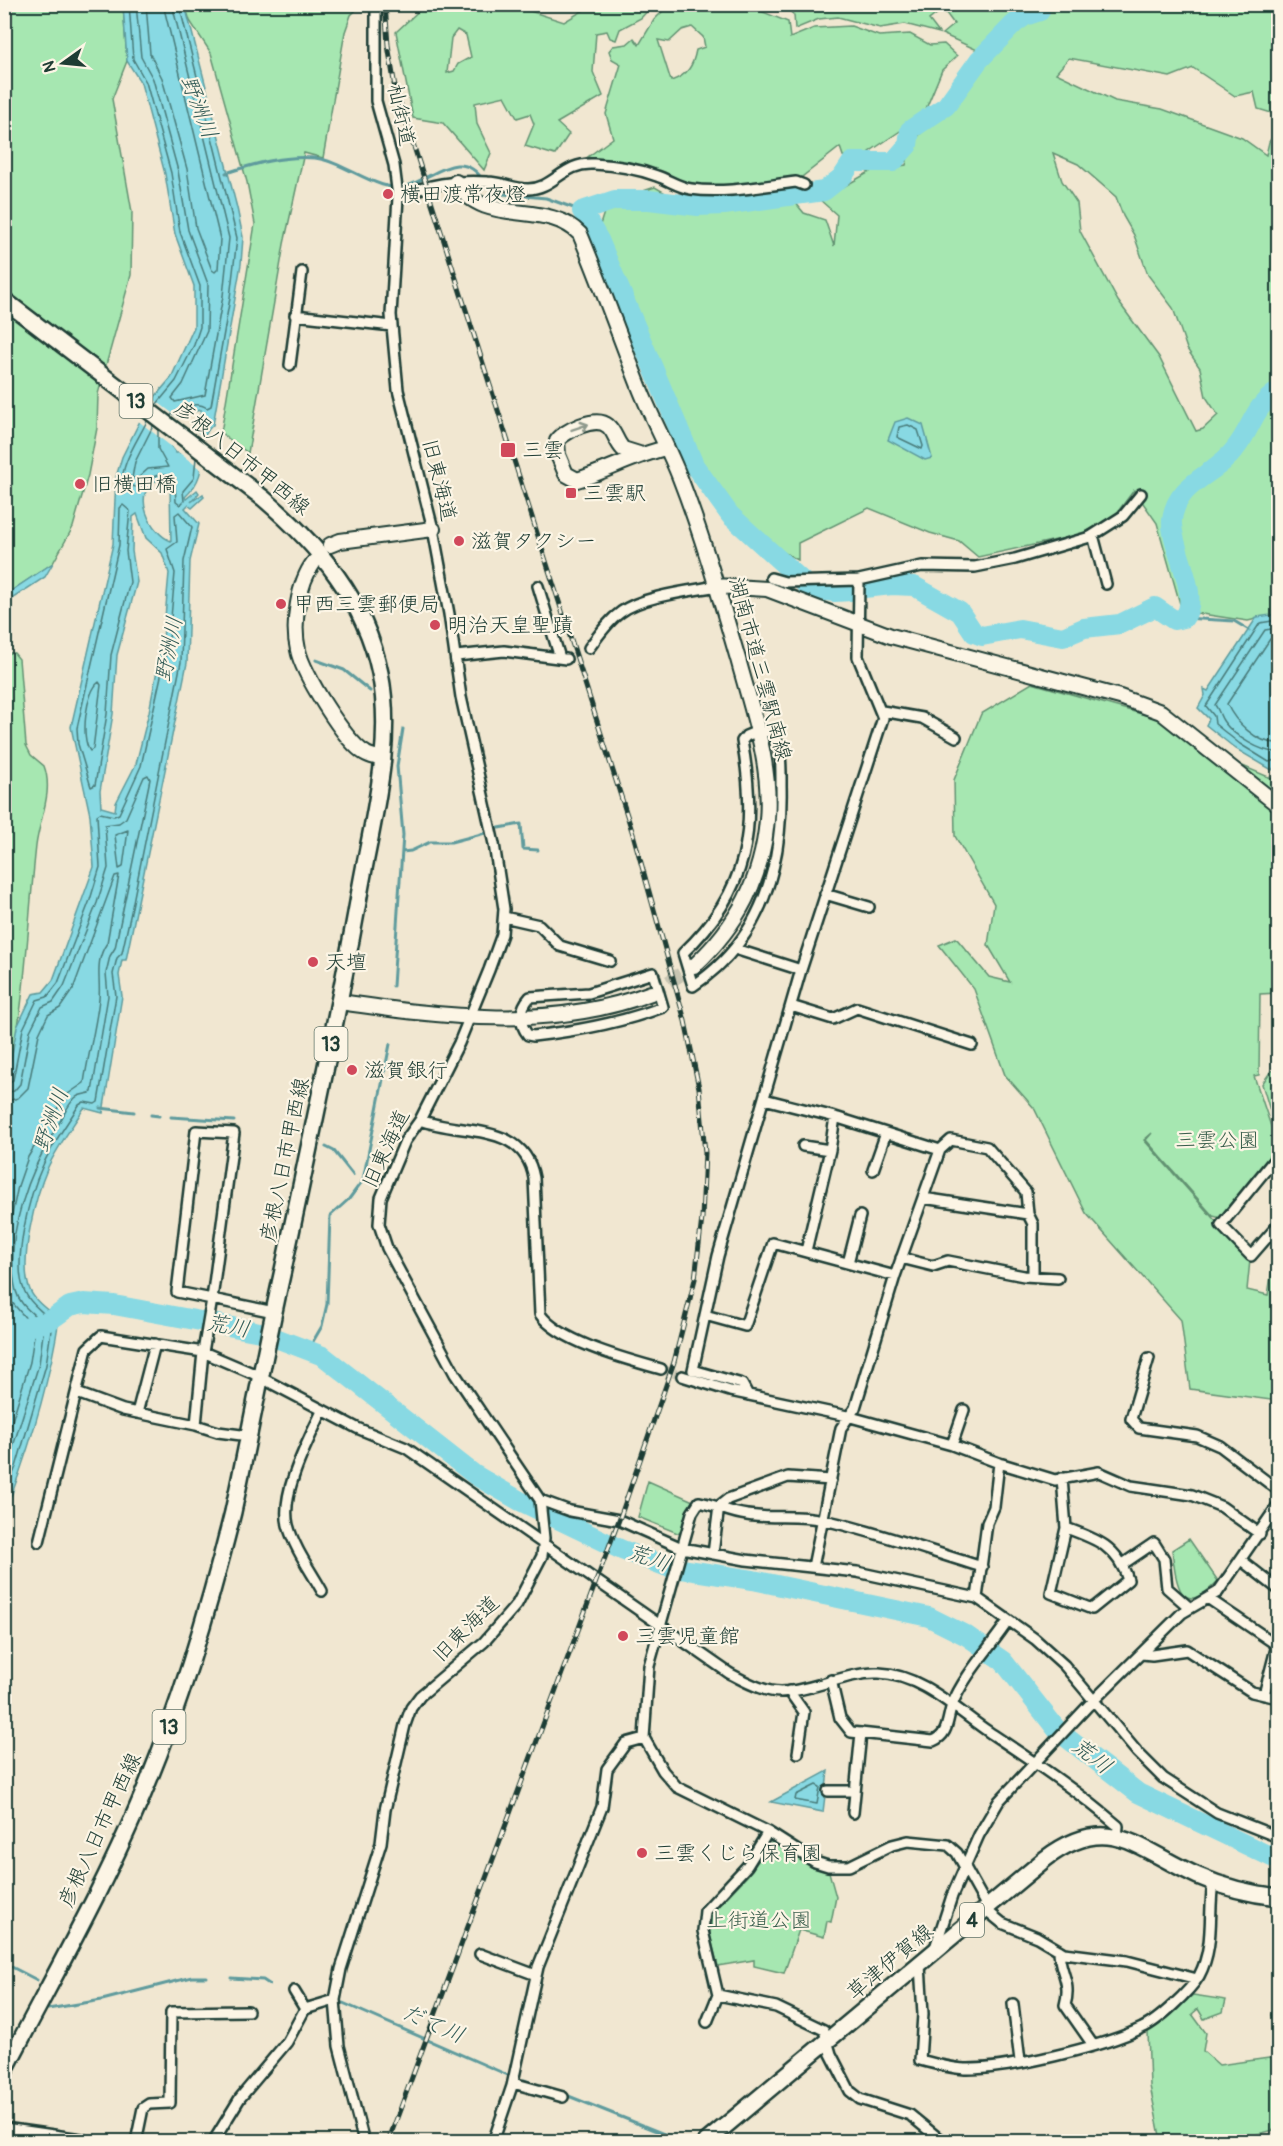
<svg xmlns="http://www.w3.org/2000/svg" width="1283" height="2146" viewBox="0 0 1283 2146" font-family="Pangolin,'Klee One',sans-serif">
<rect width="100%" height="100%" fill="#f1e7d1"/>
<filter id="ink" filterUnits="userSpaceOnUse"><feTurbulence type="fractalNoise" baseFrequency=".0167" numOctaves="2"/><feDisplacementMap in="SourceGraphic" scale="12" xChannelSelector="R" yChannelSelector="G"/><feConvolveMatrix kernelMatrix="1 2 1 2 8 2 1 2 1" color-interpolation-filters="sRGB"/></filter>
<g filter="url(#ink)">
<path fill="#a6e7b1" stroke="#629272" stroke-width="1.5" fill-rule="evenodd" d="M743,4L788,22L790,38L814,28L851,26L879,36L910,34L930,45L944,44L957,56L942,70L925,111L918,119L860,158L843,156L840,147L798,180L751,184L713,199L648,170L585,159L613,138L606,114L621,64L612,59L609,51L613,46L627,44L634,38L639,45L654,20L664,10L651,7L641,18L620,29L616,40L610,38L607,31L596,33L593,72L603,96L557,123L569,134L555,155L525,146L534,124L530,114L517,118L505,96L475,103L477,124L491,153L484,170L443,123L413,118L396,32L425,5H511L564,22L589,7L588,5ZM692,27L703,37L705,47L696,50C693,66 688,75 671,81L658,40L669,42L682,30ZM457,30L466,35L471,57L458,64L454,71L447,73L451,38Z
M4,5H123L127,61L112,99L132,212L131,275L98,394L97,428L88,475L73,527L53,563L5,595Z
M185,5H361L351,15L345,32L323,158L304,153L284,244L248,453L221,433L255,224L247,182L211,53L190,21Z
M783,5H1278V115L1258,109L1254,92L1235,96L1193,68L1170,77L1069,58L1056,73L1115,101L1162,109L1242,138L1266,155L1269,142L1278,128V614L1248,621L1182,611L1157,523L1134,490L1113,518L1079,535L978,557L959,541L930,533L869,508L798,543V560C756,538 736,526 707,488L611,268L598,231L608,200L617,193L640,192L655,187L674,198L706,204L785,190L804,213L825,220L834,246L837,215L820,200L873,170L906,165L911,144L987,63L984,53L942,34L954,24L943,9L929,20L939,33L905,24L880,28L838,17L819,19L795,29L794,15ZM1053,153L1078,164L1116,197L1123,216L1134,235L1148,275L1173,308L1187,349L1200,368L1206,397L1218,415L1203,429L1196,431L1159,357L1118,301L1080,231L1077,203L1062,181Z
M5,653H14L19,659L26,745L31,755L44,766C54,792 39,820 36,846C27,927 26,1012 5,1091Z
M1032,683L1163,720L1198,747L1278,781V993L1260,994L1259,1075L1254,1076L1278,1147L1221,1218L1213,1216L1146,1140L1152,1133L1144,1140L1250,1260L1247,1290L1268,1295L1274,1257H1278V1401L1190,1389L1181,1320L1086,1213L1034,1108L1005,1075L974,989L939,945L956,938L989,977L1010,982L988,945L994,904L955,836L954,780L981,714Z
M1278,1070V1137L1262,1084L1271,1071Z
M648,1481L693,1501L685,1536L638,1517Z
M1189,1539L1218,1581C1180,1620 1176,1584 1172,1550Z
M773,1840L829,1872L836,1897L831,1922L827,1921L824,1937L799,1930L784,1973L754,1966V1960L718,1966L710,1935L712,1913L748,1875Z
M1193,1995L1226,2000L1223,2012L1204,2019L1198,2009L1192,2014L1206,2033L1203,2051L1219,2065L1269,2058L1277,2060L1275,2024L1271,2015L1278,2012V2129L1230,2141H1161L1150,2086L1148,2032Z"/>
<path fill="#88d9e3" stroke="#5e9b9d" stroke-width="1.5" fill-rule="evenodd" d="M123,5H185L237,208L243,237L241,264L213,425C191,444 215,469 185,497L186,499L197,490L199,493L191,502L203,494L204,497L192,508L188,505L185,508L199,524L190,561L187,663L126,960H122L119,975L122,996L103,1113L84,1108C72,1127 58,1146 48,1167C36,1195 18,1261 30,1290C35,1302 49,1311 59,1319C50,1380 32,1440 10,1499L5,1500V1091L17,1027L33,994L43,992L53,980L94,867L90,815L71,727L113,544L116,477L122,457L148,405L171,378L194,327V286L175,234L165,174L141,83L127,61ZM201,410L195,445L185,453H176L171,446L173,421L182,414ZM157,480L167,483L170,486L171,541C151,534 130,493 157,480ZM137,514L146,538L162,553L169,573L163,639L149,712L136,764L116,803L115,811L101,807L100,791L113,714L117,655L137,582L132,551L133,517Z
M908,418L923,425L932,458L925,460L888,440L895,422Z
M53,563L45,577L10,600L5,613V595Z
M1278,614V763L1272,770L1236,749L1206,725L1209,719L1198,708L1205,695L1204,689L1208,691L1257,617Z
M828,1771L823,1812L771,1802Z"/>
<path fill="#f1e7d1" d="M151,397L180,419L176,423L173,442L178,450H183L192,443L196,431L206,439L204,472L137,420Z"/>
<g fill="none" stroke-linecap="round" stroke-linejoin="round">
<path stroke="#497b7a" stroke-width="1.5" d="M129,4L133,59L146,82L171,173L180,232L200,286V327L194,345L176,381L156,405
M136,4L141,57L153,79L178,171L188,230L208,284L207,331L183,384L172,398L175,402L205,395L223,296L229,238L172,4
M146,4L150,54L162,78L187,169L196,228L212,270L215,272L218,269L220,239L163,4
M170,416C180,408 196,400 207,408L211,406L230,298L237,238L179,4
M147,421C138,440 118,467 123,489L132,486L141,488C150,476 165,467 175,484L176,502L180,505L184,501L183,491L194,478L196,458
M908,425L918,430L923,446L922,449L897,437L899,427Z
M153,426L135,462L132,478H138L148,469L168,467L158,449V429
M123,505L130,511L126,551L130,582L111,655L107,714L95,785L91,787L78,744L77,728L119,545L120,508Z
M1278,620L1260,623L1206,706L1214,716L1215,724L1240,744L1269,762L1278,759
M1278,628L1265,630L1215,705C1219,710 1220,717 1224,722C1234,736 1262,753 1278,752
M1278,637L1270,639L1227,704C1235,722 1257,744 1278,743
M99,682L101,685L93,749L90,751C80,738 86,691 99,682Z
M128,830L123,867L119,869L115,835Z
M4,1085L13,1080L23,1029L37,1000L47,997L58,983L90,900L100,867L97,815L100,813L114,816L119,814L141,766L169,640L175,573L167,549L177,542L175,515L179,512L192,527L184,561L181,662L131,912L122,953L117,958L113,974L116,996L98,1102L95,1104L84,1102L79,1105C67,1124 52,1144 43,1165C30,1193 11,1264 25,1292C31,1306 45,1312 52,1323L46,1365L16,1467L4,1494
M4,1093L14,1091L20,1084L30,1031L42,1007L53,1002L64,986L97,903L108,868L105,825L119,823L126,818L144,777L148,775L150,779L115,948L110,956L106,973L108,996L92,1092C87,1095 81,1093 75,1098C68,1104 63,1117 58,1125C30,1169 3,1238 16,1291C20,1307 36,1314 44,1326L39,1364L4,1475
M4,1102L18,1098L28,1088L39,1034L48,1015L60,1008L73,989L115,876L119,875L107,943C94,962 101,978 99,999C96,1027 88,1055 84,1083L65,1096L28,1157L18,1186L4,1252
M4,1272L10,1300L35,1329L30,1362L4,1447
M816,1785L820,1787L817,1804L795,1800L796,1795Z"/>
<path stroke="#5e9b9d" stroke-width="3" d="M1040,11L1044,4
M226,173C254,164 284,155 315,158C344,161 381,195 407,186C434,177 461,147 483,180
M487,185L503,194L546,198L582,211
M1184,618L1234,621L1249,630
M316,660L344,670L370,691
M499,828L521,824L523,849L538,850
M402,852L411,851L430,842H451L489,832
M393,986L403,835L397,766L403,729
M100,1108L134,1112
M151,1115L159,1116
M171,1117L234,1121
M326,1147L334,1151L353,1175
M308,1350L322,1326L327,1304L330,1216L349,1199L363,1180L390,1044
M4,1963L37,1980
M231,1978L263,1980L269,1984
M343,2003L510,2076
M48,2009L102,2000L192,1977H207
M524,2080L540,2086
M566,2095L684,2142"/>
<path stroke="#88d9e3" stroke-width="20" d="M864,588L892,585L914,586L960,612L974,633L982,636L1020,629L1063,637L1084,628L1120,624L1155,607L1174,620L1184,618C1202,595 1170,547 1172,520C1176,482 1216,475 1235,449C1253,427 1252,408 1278,391
M851,591L835,592L811,589L730,515L694,465L599,240L582,211L615,200H649L698,206L724,205L824,191L843,176L852,162H893L908,145L910,130L946,106L979,60L1014,24L1025,16L1040,11
M4,1334L49,1321L70,1306L84,1303L114,1305L260,1332L323,1356L475,1475L520,1501L622,1550L668,1567L753,1580L929,1617L967,1636L1003,1661L1058,1731L1138,1793L1278,1860"/>
<path stroke="#c7c5b2" stroke-width="9" stroke-dasharray="9 4.5" stroke-linecap="butt" d="M661,1369L682,1376"/>
<path stroke="#c7c5b2" stroke-width="14" stroke-dasharray="14 7" stroke-linecap="butt" d="M651,993L694,966"/>
<defs>
<path id="street" d="M398,197C428,184 455,180 488,182C501,182 514,189 528,189C554,189 563,162 594,164C614,165 638,169 657,176C669,180 678,187 691,189C725,194 762,186 796,182L804,185
M295,315L392,326
M290,365L302,272
M1093,535L1106,584
M771,578L785,582L859,580
M538,586L560,658
M589,648C599,635 608,621 621,612C643,596 690,591 717,586
M456,656L504,651L566,659
M882,711L922,718L956,737
M758,731L772,732C782,745 781,769 781,785C783,865 762,940 693,986L683,953C749,891 758,827 742,741L746,736Z
M825,894L869,907
M504,917L539,925L560,946L610,961
M735,949L801,970
M653,973L663,1007C621,1023 578,1031 533,1036L528,1035C518,1023 520,1008 530,997L589,993Z
M791,1006L833,1019L857,1008L972,1045
M764,1099L835,1117L940,1150
M420,1120C462,1136 524,1121 534,1178L540,1314C559,1342 629,1360 661,1369
M803,1146L830,1150
M1278,1155L1221,1225L1251,1256L1278,1225
M873,1170L886,1133
M1028,1214L1033,1224V1276
M806,1251L830,1150L835,1117
M901,1258L933,1266L948,1261L1024,1276L1058,1278
M848,1263L860,1216
M705,1315L745,1326L773,1243L895,1276
M1149,1358L1131,1419L1139,1428L1197,1436L1220,1446L1278,1490
M682,1376L730,1391L847,1416L952,1445L999,1463L1055,1480L1099,1472L1131,1486L1192,1495L1222,1507L1260,1534
M77,1393L123,1410L196,1425L218,1432L249,1436
M748,1395L742,1384L693,1370L718,1256L801,970L883,718L858,657L859,580L922,566L975,567L1015,559L1090,537L1123,516L1141,494
M137,1413L155,1344
M196,1425L203,1352L212,1299L177,1292L196,1131L234,1133L212,1299L274,1312
M952,1445L964,1410
M1062,1478L1066,1528L1051,1593L1092,1609L1128,1580C1118,1547 1097,1539 1066,1528
M540,1500L570,1511L619,1520L682,1548L746,1560L857,1572L977,1598L1035,1639L1064,1665L1137,1752L1163,1778L1217,1813L1278,1837
M39,1542L87,1349L101,1336L203,1352L252,1373L357,1428L406,1448L729,1673C742,1680 756,1688 771,1691C800,1697 846,1671 879,1673C922,1675 955,1709 989,1732C1034,1762 1078,1791 1118,1826L1117,1837
M713,1554L719,1506L728,1499L788,1477L831,1480
M1241,1560L1278,1589
M1123,1564L1154,1543L1164,1559L1167,1588L1190,1608
M813,1567L841,1428L855,1408L895,1276L940,1150L951,1140L987,1147L1026,1192L1028,1214L923,1198
M322,1591C311,1571 294,1548 288,1525C280,1492 309,1440 322,1411
M977,1598L987,1523L994,1507L999,1463
M1209,1599L1277,1645
M1142,1654L1152,1655L1187,1650L1252,1692L1278,1698
M831,1680L840,1718L851,1732L933,1741C949,1735 947,1719 952,1705C964,1675 990,1648 1008,1621
M789,1691L804,1712L798,1753
M1264,1695L1278,1641
M828,1791H855
M853,1813L861,1733
M768,1832L815,1862L828,1866H849L892,1845L908,1841L948,1845L957,1853L991,1914L1002,1923L1037,1937L1064,1953L1127,1961L1197,1979
M1059,1950C1059,1972 1072,1981 1065,2005L1093,2045
M934,1951L952,1896L979,1835L999,1801L1088,1706L1182,1613L1218,1592L1278,1505
M480,1954L536,1975
M920,1965L923,2014L920,2060C935,2064 950,2068 965,2069C1007,2070 1105,2046 1142,2028C1158,2021 1190,1991 1199,1976C1215,1946 1208,1914 1213,1882
M294,1991L305,2009
M1013,2004L1020,2061
M707,2022L718,1995
M513,2083L563,2097
M136,2142L143,2108L149,2104L170,2103L171,2012L248,2011
M213,2142L240,2098L287,2042L305,2009L335,2000
M364,2142L339,2046L335,2000L341,1969L381,1843L385,1810L405,1725L411,1708L420,1696L484,1642L517,1604L542,1556L544,1538L540,1500L455,1374L387,1248L379,1224L381,1198L405,1141L420,1120L459,1043L489,970L502,934L504,909L494,844L461,697L449,614L433,529L398,390L391,315L398,197L394,165L376,101V4
M493,2142L512,2086L538,1967L602,1807L607,1769L626,1743L644,1738
M943,2142L910,2115L860,2099L850,2091L831,2054L824,2030L776,2007L718,1995L703,1931L705,1911L747,1866L768,1832L677,1787L663,1771L644,1738L649,1666L692,1513L699,1502C716,1505 729,1513 747,1515C772,1519 798,1514 824,1520C877,1532 930,1551 982,1567"/>
<path id="secondary" d="M456,182C483,228 547,199 580,234C601,284 619,335 639,386C651,417 668,447 680,478C703,537 720,598 738,659C752,711 772,765 767,820C762,879 738,925 694,966
M639,454L623,449C616,442 615,432 608,426C596,415 564,431 557,441L558,455L566,474L577,480C607,471 635,455 666,448
M330,545L340,541L433,529
M314,562C298,583 292,625 298,650C302,672 345,742 365,753C369,756 376,757 382,759
M717,586L767,589L891,636L1120,697L1161,712L1278,805
M340,1002C444,1017 551,1031 651,993"/>
<path id="primary" d="M4,300L263,498C319,546 365,600 380,673C395,748 370,828 358,902C336,1025 309,1148 283,1270C265,1351 250,1432 233,1512C210,1604 184,1694 148,1782C108,1881 53,1977 4,2072
M4,2131L81,2142
M706,2142L1045,1859C1110,1810 1138,1850 1198,1876C1223,1887 1251,1894 1278,1897"/>
</defs>
<use href="#street" stroke="#1f3d34" stroke-width="14"/>
<use href="#secondary" stroke="#1f3d34" stroke-width="18"/>
<use href="#primary" stroke="#1f3d34" stroke-width="20"/>
<use href="#street" stroke="#fcf5e5" stroke-width="9"/>
<use href="#secondary" stroke="#fcf5e5" stroke-width="14"/>
<use href="#primary" stroke="#fcf5e5" stroke-width="15"/>
<defs>
<path id="rail" d="M385,4L388,45L396,93
M388,2142L623,1509L674,1362L695,1279L702,1218L705,1153L699,1088L685,1021L633,834L394,84"/>
</defs>
<use href="#rail" stroke="#1f3d34" stroke-width="5"/>
<use href="#rail" stroke="#fcf5e5" stroke-width="3" stroke-dasharray="9" stroke-linecap="butt"/>
</g>
<defs><path id="oneway-shaft" d="M-6 0H5M1.5-3L5.5 0L1.5 3" fill="none" stroke-width="1.6" stroke-linecap="round" stroke-linejoin="round" transform="scale(1.5)"/></defs>
<use stroke="#8e998c" href="#oneway-shaft" transform="translate(580 427) rotate(-19)"/>
</g>
<g fill="#d1495b" stroke="#fcf5e5" stroke-width="2">
<circle cx="388" cy="194" r="6"/>
<rect x="500" y="442" width="16" height="16" rx="3"/>
<circle cx="80" cy="484" r="6"/>
<rect x="565" y="487" width="12" height="12" rx="3"/>
<circle cx="459" cy="541" r="6"/>
<circle cx="281" cy="604" r="6"/>
<circle cx="435" cy="625" r="6"/>
<circle cx="313" cy="962" r="6"/>
<circle cx="352" cy="1070" r="6"/>
<circle cx="623" cy="1636" r="6"/>
<circle cx="642" cy="1853" r="6"/>
</g>
<g text-anchor="middle" dominant-baseline="central" stroke-width="4.5" stroke-linejoin="round" paint-order="stroke">
<g fill="#fcf5e5" stroke="#617469" stroke-width="1.5">
<rect x="119.5" y="384" width="33" height="34" rx="4.5"/>
<rect x="314.5" y="1027" width="33" height="34" rx="4.5"/>
<rect x="152.5" y="1710" width="33" height="34" rx="4.5"/>
<rect x="960" y="1903" width="24" height="34" rx="4.5"/>
</g>
<g font-size="20" font-weight="bold" fill="#1f3d34">
<text x="136" y="401">13</text>
<text x="331" y="1044">13</text>
<text x="169" y="1727">13</text>
<text x="972" y="1920">4</text>
</g>
<g font-size="21" fill="#1f3d34" stroke="#fcf5e5">
<text transform="translate(401 115) rotate(78)">杣街道</text>
<text transform="translate(242 458) rotate(39)">彦根八日市甲西線</text>
<text transform="translate(439 480) rotate(76)">旧東海道</text>
<text transform="translate(760 669) rotate(75)">湖南市道三雲駅南線</text>
<text transform="translate(386 1149) rotate(-65)">旧東海道</text>
<text transform="translate(285 1160) rotate(-78)">彦根八日市甲西線</text>
<text transform="translate(466 1629) rotate(-45)">旧東海道</text>
<text transform="translate(100 1830) rotate(-65)">彦根八日市甲西線</text>
<text transform="translate(890 1962) rotate(-40)">草津伊賀線</text>
</g>
<g font-size="21" fill="#1f3d34" stroke="#fcf5e5" text-anchor="start">
<text x="400" y="194">横田渡常夜燈</text>
<text x="522" y="450">三雲</text>
<text x="92" y="484">旧横田橋</text>
<text x="583" y="493">三雲駅</text>
<text x="471" y="541">滋賀タクシー</text>
<text x="293" y="604">甲西三雲郵便局</text>
<text x="447" y="625">明治天皇聖蹟</text>
<text x="325" y="962">天壇</text>
<text x="364" y="1070">滋賀銀行</text>
<text x="635" y="1636">三雲児童館</text>
<text x="654" y="1853">三雲くじら保育園</text>
</g>
<g font-size="21" fill="#3a5f4d" stroke="#fcf5e5">
<text x="1217" y="1140">三雲公園</text>
<text x="759" y="1920">上街道公園</text>
</g>
<g font-size="22" font-style="italic" fill="#345c57" stroke="#fcf5e5">
<text transform="translate(199 107) rotate(69)">野洲川</text>
<text transform="translate(169 649) rotate(-79)">野洲川</text>
<text transform="translate(51 1120) rotate(-71)">野洲川</text>
<text transform="translate(228 1326) rotate(11)">荒川</text>
<text transform="translate(649 1558) rotate(19)">荒川</text>
<text transform="translate(1092 1756) rotate(38)">荒川</text>
<text transform="translate(433 2024) rotate(23)">だて川</text>
</g>
</g>
<rect width="1283" height="2146" fill="none" stroke="#fcf5e5" stroke-width="24"/>
<rect x="12" y="12" width="1259" height="2122" fill="none" stroke="#1f3d34" stroke-width="2" filter="url(#ink)"/>
<g transform="translate(63 63) rotate(255)" stroke="#fcf5e5" stroke-width="4.5" paint-order="stroke">
<path d="M0-4.5L10 22L0 15L-10 22Z" fill="#1f3d34"/>
<text y="-9" font-size="16" font-weight="bold" text-anchor="middle" fill="#1f3d34">N</text>
</g>
</svg>
